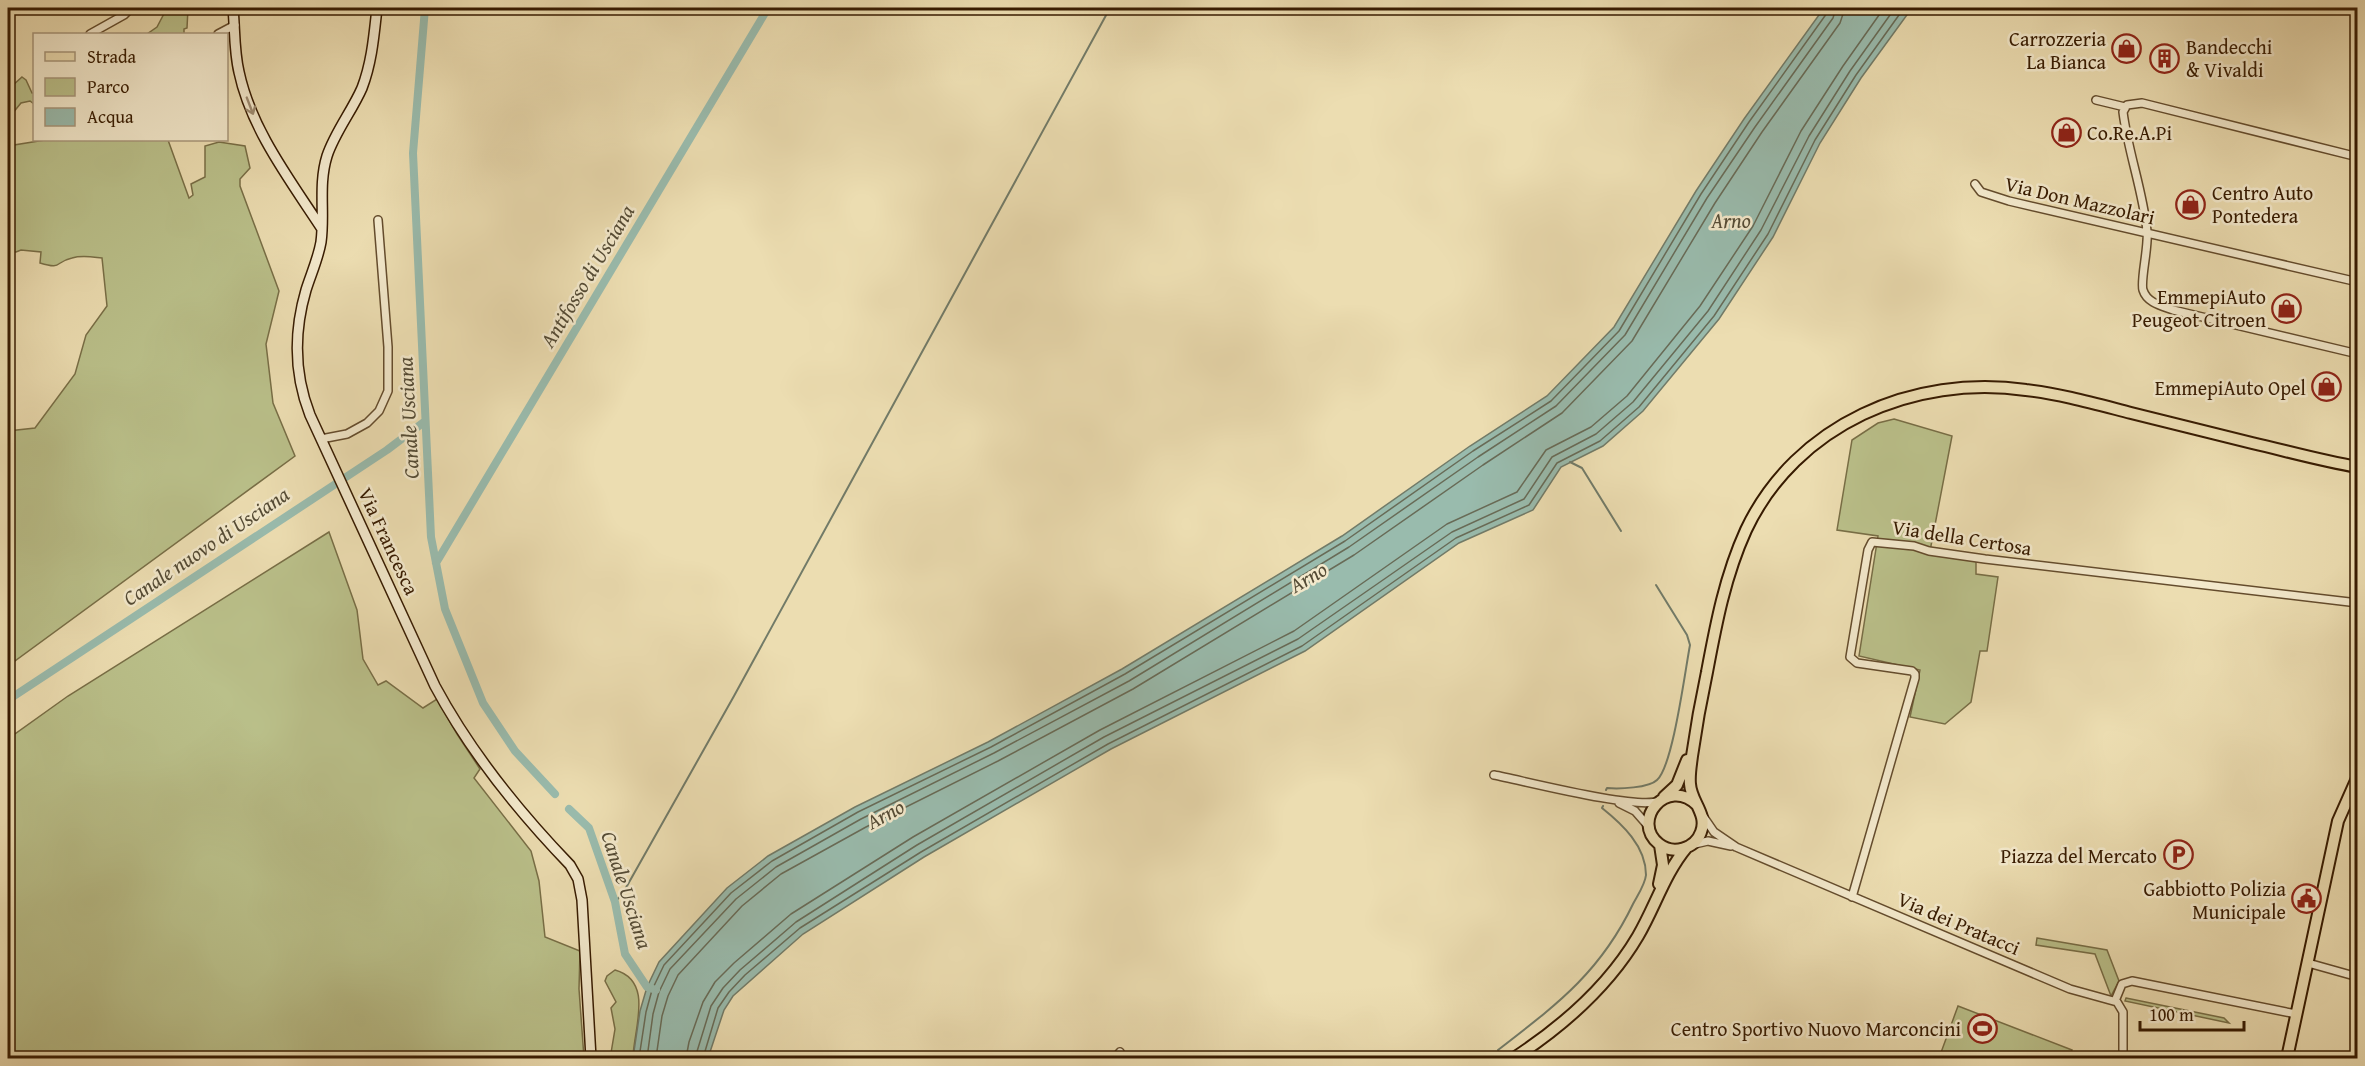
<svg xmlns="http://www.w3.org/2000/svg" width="2365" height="1066" viewBox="0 0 2365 1066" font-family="'Gentium Book Plus',serif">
<rect width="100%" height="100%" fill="#ecddb1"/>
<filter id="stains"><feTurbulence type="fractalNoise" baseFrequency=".00333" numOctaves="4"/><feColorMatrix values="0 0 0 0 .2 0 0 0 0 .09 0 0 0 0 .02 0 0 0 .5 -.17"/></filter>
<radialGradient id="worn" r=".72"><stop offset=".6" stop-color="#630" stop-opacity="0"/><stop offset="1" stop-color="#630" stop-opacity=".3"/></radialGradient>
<path fill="#bac08a" stroke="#786e46" stroke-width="1.5" d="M167,8H188L187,28L184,29V34H147L157,27Z
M22,77L26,80L32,93H34V104L30,101L21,103L8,119V87L13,85Z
M45,140H168L189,198L193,195L191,184L205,177V146L219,142L245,146L250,168L240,179V186L279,291L266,344L273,403L295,456L8,666V431L35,428L75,374L86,335L107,306L102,258C92,257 82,255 72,258C54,262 63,270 40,263L41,252L21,250L16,252H8V146Z
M1894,419L1952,436L1930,551L1976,558V574L1998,577L1987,651H1980L1971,702L1945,724L1910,717L1920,670L1859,656L1878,536L1837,530L1852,440L1878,423Z
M329,532L357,610L363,659L378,685L386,681L423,708L437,699L457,734L480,769L474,778L531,851L539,881L545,937L580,951L579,989L584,1058H8V739L68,696Z
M2037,938L2107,950L2119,981L2111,996L2095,954L2036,945Z
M615,970C655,981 633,1031 633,1058H615L611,1053L615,1029L611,1008L616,1002L605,981L607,976Z
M2126,998L2224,1018L2229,1023L2125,1001Z
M1958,1006L2072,1050L2069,1058H1939Z"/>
<path fill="#99bbad" stroke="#727b68" stroke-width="1.5" d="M1824,8H1912L1861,78L1820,143L1773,237L1719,319L1643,411L1603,446L1561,467L1533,510L1459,543L1305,651L1111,749L924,857L803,934L733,996L724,1010L708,1058H633L640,1011L647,987L659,962L727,888L768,856L855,807L988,742L1122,669L1342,536L1470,446L1547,396L1614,327L1696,191L1744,119Z"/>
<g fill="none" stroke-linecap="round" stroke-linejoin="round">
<path stroke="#686b57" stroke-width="1.5" d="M639,1058L646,1012L652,990L664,965L731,893L772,861L858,812L991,747L1125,674L1345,541L1473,451L1551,401L1619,331L1701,194L1749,122L1827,13L1828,8
M647,1058L653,1014L659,992L670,969L736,899L776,867L861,819L994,753L1129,681L1349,547L1478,457L1556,406L1625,335L1707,198L1755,127L1833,18L1836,8
M656,1058L662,1016L668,996L678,975L742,906L781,874L866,827L998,761L1133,689L1354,555L1483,465L1562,413L1632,341L1715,203L1762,132L1840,23L1845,8
M686,1058L689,1042L703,1002L715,982L734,963L791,914L913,837L1100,730L1294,631L1447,524L1517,492L1546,450L1591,427L1627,396L1700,306L1753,226L1801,131L1843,66L1884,8
M695,1058L711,1006L723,988L740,970L796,922L917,845L1104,737L1298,639L1452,532L1524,499L1552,457L1596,434L1633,402L1708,311L1761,230L1809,136L1850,71L1895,8
M703,1058L718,1008L729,992L745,975L800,928L921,852L1108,744L1302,646L1456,538L1529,505L1557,463L1600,441L1639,407L1714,316L1768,234L1815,140L1856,75L1904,8"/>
<path stroke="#727b68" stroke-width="2" d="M1570,462L1582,468L1621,531
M1606,790L1607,788C1619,789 1649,788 1657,780C1673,766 1685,671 1690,645L1687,635L1656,585
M615,902L623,893L734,696L1110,8
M1498,1050C1556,1005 1600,973 1633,904C1637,896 1645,885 1646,875C1646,846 1622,824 1602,808L1603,806"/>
<path stroke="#99bbad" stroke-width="8" d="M425,8L413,153L431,537L445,609L483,703L515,751L555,794
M436,563L768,8
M8,700L387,450L424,422
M569,809L589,828L615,902L625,954L647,987L656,990"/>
<defs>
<path id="street" d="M90,34L124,15L131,8
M218,34L235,25
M2096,100L2125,107
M2358,157L2142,103L2127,105L2123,112C2128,152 2143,191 2147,231C2149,246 2140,281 2143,290C2147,303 2162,306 2173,310L2358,354
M1975,184L1981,192L2009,201L2358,282
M321,439L347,434L367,423L379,411L388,391V347L378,220
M1494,775C1525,781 1637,810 1659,801
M1619,803L1635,811L1649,827
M1703,816L1714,832L1736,847L2070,989L2117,1002L2123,1012V1058
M1695,844L1708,841L1731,846
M1852,897L1915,678V674L1912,671L1857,663L1850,657L1868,550L1872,542L1914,546L1929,551L1985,559L2358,603
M2308,963L2358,977
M2115,1001L2122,984L2132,981L2296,1014
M1115,1058L1120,1052"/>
<path id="secondary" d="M233,8C235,29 234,51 239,72C251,129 290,180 322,229
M377,8C374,35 372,62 362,88C352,111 335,132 327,156C318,185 325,213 321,242C318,259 311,274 306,290C294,331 294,374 310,415L435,686C471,753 517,810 570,865L578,879L582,900L591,1058"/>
<path id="primary" d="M1664,797L1677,785L1687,760
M1697,805C1667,776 1630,821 1659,844C1673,855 1695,849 1701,832C1708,814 1691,802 1690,784C1689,775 1691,765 1692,756C1696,728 1701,700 1707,672C1716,624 1725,576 1746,530C1796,424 1914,374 2026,390C2061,394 2096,404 2131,413C2171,423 2212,433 2252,443C2287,451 2322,461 2358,467
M1659,884L1663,865L1660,845
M1514,1058C1563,1026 1608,987 1638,936C1655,907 1665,873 1687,847
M2287,1058L2338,821L2358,776"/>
</defs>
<use href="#street" stroke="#644c2d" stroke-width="10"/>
<use href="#secondary" stroke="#371b01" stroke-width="12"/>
<use href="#primary" stroke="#371b01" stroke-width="14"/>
<use href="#street" stroke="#f3e9cc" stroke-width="7"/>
<use href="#secondary" stroke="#f3e9cc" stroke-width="9"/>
<use href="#primary" stroke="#ecddb1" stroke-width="10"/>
</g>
<defs><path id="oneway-shaft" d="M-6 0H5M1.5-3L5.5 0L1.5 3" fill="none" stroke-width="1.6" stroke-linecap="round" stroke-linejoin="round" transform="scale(1.5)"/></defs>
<use stroke="#9e8c71" href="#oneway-shaft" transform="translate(250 106) rotate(69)"/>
<defs>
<symbol id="shop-ring" viewBox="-11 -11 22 22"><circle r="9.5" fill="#f3e9cc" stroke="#8f2418" stroke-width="1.5"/><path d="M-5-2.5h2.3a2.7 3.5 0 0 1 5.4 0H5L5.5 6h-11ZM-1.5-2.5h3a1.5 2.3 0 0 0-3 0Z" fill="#8f2418"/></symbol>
<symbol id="building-ring" viewBox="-11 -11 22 22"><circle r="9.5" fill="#f3e9cc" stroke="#8f2418" stroke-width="1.5"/><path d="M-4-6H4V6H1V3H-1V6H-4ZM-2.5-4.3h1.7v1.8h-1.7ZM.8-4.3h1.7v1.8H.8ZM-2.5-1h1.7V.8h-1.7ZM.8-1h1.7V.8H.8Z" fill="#8f2418"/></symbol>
<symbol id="parking-ring" viewBox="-11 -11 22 22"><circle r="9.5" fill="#f3e9cc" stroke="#8f2418" stroke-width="1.5"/><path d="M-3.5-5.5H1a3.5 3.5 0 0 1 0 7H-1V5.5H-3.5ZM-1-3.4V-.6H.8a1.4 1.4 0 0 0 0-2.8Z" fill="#8f2418"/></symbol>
<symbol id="civic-ring" viewBox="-11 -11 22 22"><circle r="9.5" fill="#f3e9cc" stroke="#8f2418" stroke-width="1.5"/><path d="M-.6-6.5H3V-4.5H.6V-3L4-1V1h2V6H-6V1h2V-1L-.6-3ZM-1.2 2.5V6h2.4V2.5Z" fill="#8f2418"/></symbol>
<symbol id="stadium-ring" viewBox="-11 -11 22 22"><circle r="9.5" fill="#f3e9cc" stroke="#8f2418" stroke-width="1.5"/><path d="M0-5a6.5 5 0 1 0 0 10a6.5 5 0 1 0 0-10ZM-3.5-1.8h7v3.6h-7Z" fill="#8f2418"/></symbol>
</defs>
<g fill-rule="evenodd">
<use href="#shop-ring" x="2110" y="32" width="33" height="33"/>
<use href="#building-ring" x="2148" y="42" width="33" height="33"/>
<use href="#shop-ring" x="2050" y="116" width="33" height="33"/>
<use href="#shop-ring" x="2174" y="188" width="33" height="33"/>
<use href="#shop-ring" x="2270" y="292" width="33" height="33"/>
<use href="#shop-ring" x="2310" y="370" width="33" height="33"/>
<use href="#parking-ring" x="2162" y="838" width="33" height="33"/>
<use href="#civic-ring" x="2290" y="882" width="33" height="33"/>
<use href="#stadium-ring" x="1966" y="1012" width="33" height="33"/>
</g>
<g text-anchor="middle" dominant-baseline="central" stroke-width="5" stroke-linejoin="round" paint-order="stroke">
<g font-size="20" fill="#371b01" stroke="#f3e9cc" text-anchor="end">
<text x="2106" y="38">Carrozzeria<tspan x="2106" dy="23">La Bianca</tspan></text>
<text x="2186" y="46" text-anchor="start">Bandecchi<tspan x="2186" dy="23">&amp; Vivaldi</tspan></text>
<text x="2087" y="132" text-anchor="start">Co.Re.A.Pi</text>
<text x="2212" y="192" text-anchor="start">Centro Auto<tspan x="2212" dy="23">Pontedera</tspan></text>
<text x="2266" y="296">EmmepiAuto<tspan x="2266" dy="23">Peugeot Citroen</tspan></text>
<text x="2306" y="387">EmmepiAuto Opel</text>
<text x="2157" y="855">Piazza del Mercato</text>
<text x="2286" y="888">Gabbiotto Polizia<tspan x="2286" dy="23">Municipale</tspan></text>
<text x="1961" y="1028">Centro Sportivo Nuovo Marconcini</text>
</g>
<g font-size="20" fill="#371b01" stroke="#f3e9cc">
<text transform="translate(2080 200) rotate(13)">Via Don Mazzolari</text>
<text transform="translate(1962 537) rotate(9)">Via della Certosa</text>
<text transform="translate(389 541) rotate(65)">Via Francesca</text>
<text transform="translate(1959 923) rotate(23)">Via dei Pratacci</text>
</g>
<g font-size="21" font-style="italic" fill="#544b35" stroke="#f3e9cc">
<text x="1731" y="220">Arno</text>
<text transform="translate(587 276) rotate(-59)">Antifosso di Usciana</text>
<text transform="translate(408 418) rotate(-93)">Canale Usciana</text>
<text transform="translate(206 546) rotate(-34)">Canale nuovo di Usciana</text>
<text transform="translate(1308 577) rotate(-31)">Arno</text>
<text transform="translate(885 814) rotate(-29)">Arno</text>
<text transform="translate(627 890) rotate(72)">Canale Usciana</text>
</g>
</g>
<rect width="2365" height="1066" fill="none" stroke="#ecddb1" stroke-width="30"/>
<rect x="9" y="9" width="2347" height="1048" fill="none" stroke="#371b01" stroke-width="3"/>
<rect x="15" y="15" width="2335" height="1036" fill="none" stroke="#371b01" stroke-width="1.5"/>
<rect x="33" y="33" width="195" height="108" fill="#f3e9cc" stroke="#a8977b" stroke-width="1.5"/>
<rect x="45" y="52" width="30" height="9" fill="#ecddb1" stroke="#a8977b" stroke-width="1.5"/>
<text x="87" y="63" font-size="18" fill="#371b01">Strada</text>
<rect x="45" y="78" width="30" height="18" fill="#bac08a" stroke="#a8977b" stroke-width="1.5"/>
<text x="87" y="93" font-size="18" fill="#371b01">Parco</text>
<rect x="45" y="108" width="30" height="18" fill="#99bbad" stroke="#a8977b" stroke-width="1.5"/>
<text x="87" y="123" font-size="18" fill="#371b01">Acqua</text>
<path d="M2140 1021v9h104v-9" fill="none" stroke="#371b01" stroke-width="3"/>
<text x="2149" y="1021" font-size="18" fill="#371b01" stroke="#f3e9cc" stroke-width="4.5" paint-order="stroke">100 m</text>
<rect width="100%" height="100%" filter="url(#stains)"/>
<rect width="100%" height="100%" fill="url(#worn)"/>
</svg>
